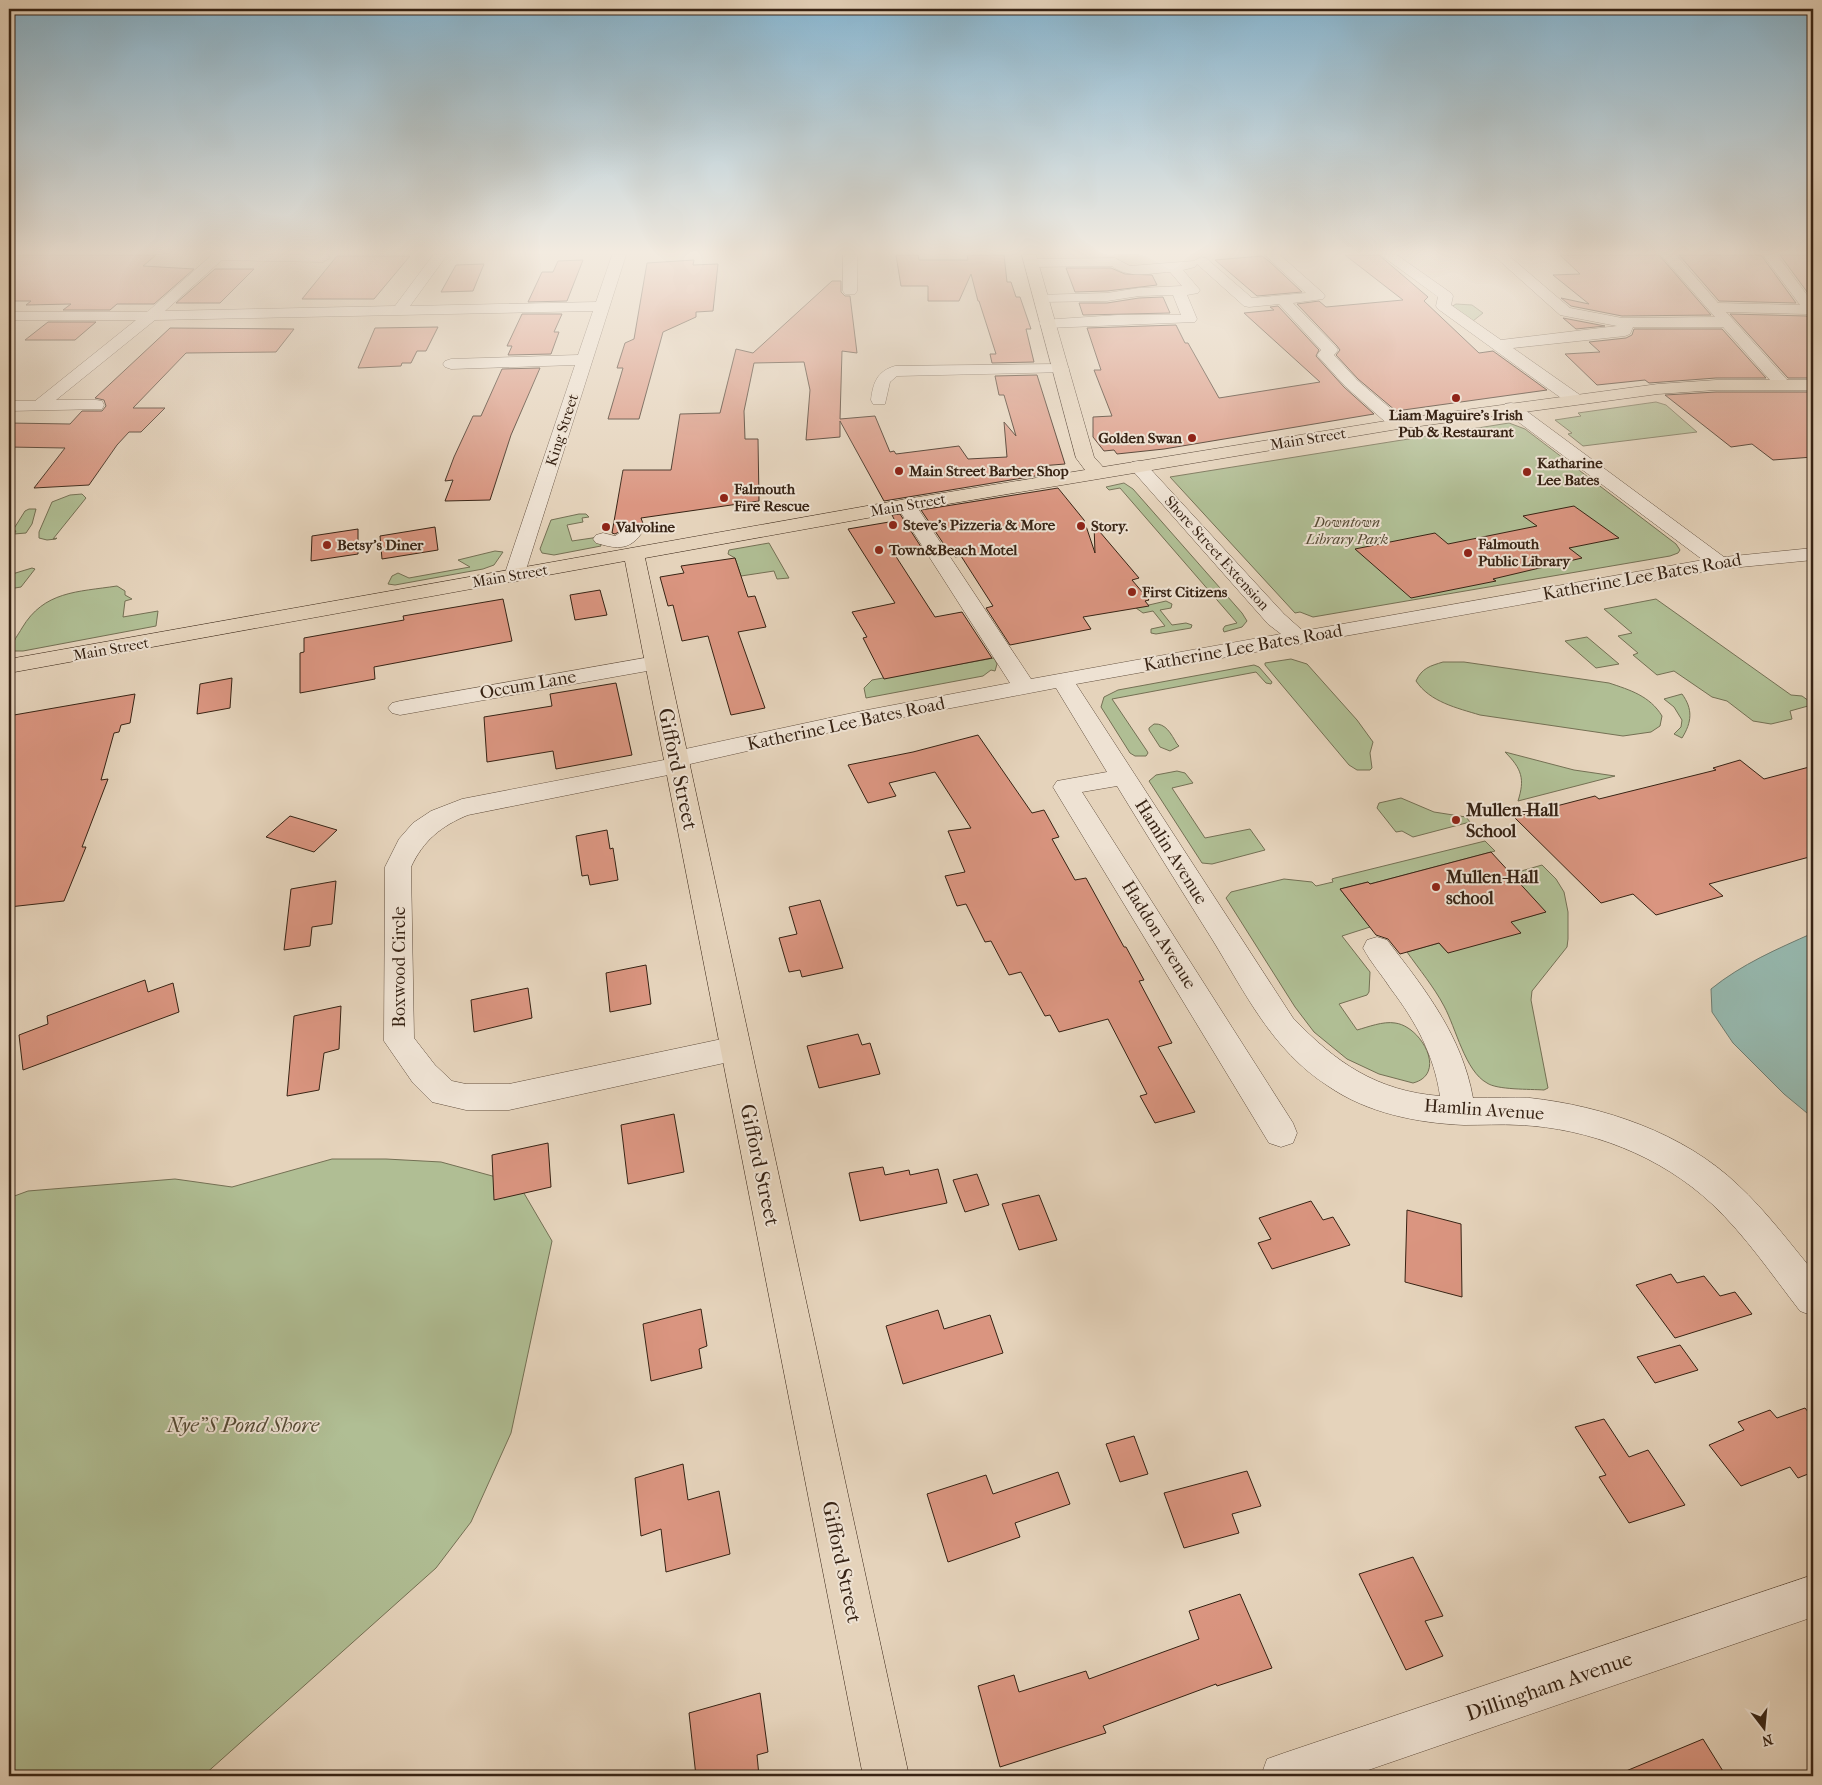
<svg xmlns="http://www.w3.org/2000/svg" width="1822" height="1785" viewBox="0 0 1822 1785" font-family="'IM FELL French Canon',serif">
<rect width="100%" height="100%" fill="#e5d3bb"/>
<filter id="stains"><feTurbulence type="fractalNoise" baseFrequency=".004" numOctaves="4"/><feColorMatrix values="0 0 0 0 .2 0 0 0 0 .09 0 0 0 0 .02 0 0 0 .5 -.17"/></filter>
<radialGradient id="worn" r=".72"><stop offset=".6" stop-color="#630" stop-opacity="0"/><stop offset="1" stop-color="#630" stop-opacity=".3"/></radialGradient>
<path fill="#b0be94" stroke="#747054" d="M1456,304L1472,305L1483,313L1473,321L1451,307Z
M1656,402L1666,405L1697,432L1583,446L1568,434L1572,433L1555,420L1581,416L1578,413Z
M1509,423L1525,429L1676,544L1680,550L1678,553L1670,556L1313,617L1300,612L1295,613L1170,477Z
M1124,483L1133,489L1242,613L1247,621L1242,627L1224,632L1223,629L1225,626L1237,623L1120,488L1109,490L1106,487Z
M82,494L86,498L53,539L57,538L56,539L47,540L39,538V532L52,502L70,495Z
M29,509H36L32,524L26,533L14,534L16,531L13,530L25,511Z
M579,514H586L589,517L582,518L583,522L567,525L572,541L599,537L601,546L554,555L542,553L540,549L551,520Z
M769,543L789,578L777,579L774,571L741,576L735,558L728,554L729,550Z
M495,551L503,552L494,565L483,569L395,585L388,584L392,576L398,573L409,578L470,567L458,560Z
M32,568L35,569L21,587L9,589V575Z
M117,586L125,591V595L132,599L125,601L123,617L158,611L156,626L23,651H13L12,649C12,642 18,635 22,628C44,591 77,592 117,586Z
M1656,599L1791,695L1802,696L1809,701L1808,706L1790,711L1792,719L1771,724L1753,721L1727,701L1712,697L1674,671L1657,675L1633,655L1638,653L1618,636L1632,633L1604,609Z
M1166,601L1172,604L1171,608L1160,610L1172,625L1186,623L1192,625L1191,628L1156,634L1151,633V629L1165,626L1153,611L1143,613L1136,608Z
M1587,637L1619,664L1596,668L1565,641Z
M994,658L997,664L995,671L991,670L983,676L866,698L864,688L872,680Z
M1291,659L1307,664L1357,720L1373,742L1370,753L1372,768L1370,770H1357L1349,765L1265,665V663Z
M1443,662H1464L1609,683C1630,690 1650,696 1662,716L1660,726L1651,732L1623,736L1480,715C1457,708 1430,702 1416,681C1422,668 1430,666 1443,662Z
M1254,665L1259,667L1272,682L1271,684L1266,683L1256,672L1112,699L1147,751L1148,753L1146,756H1135L1130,753L1101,707L1104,697L1118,690Z
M1682,694C1693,709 1692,722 1682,738L1674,734L1681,727L1682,720L1674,707L1664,699Z
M1154,724C1166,723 1171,734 1177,744L1179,746L1170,751L1160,747L1149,730V728Z
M1505,752L1574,770L1615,776L1518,801C1525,779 1522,769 1505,752Z
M1177,771L1185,773L1193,783L1172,788L1205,838L1250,829L1265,850L1212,864L1202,863L1149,781L1156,775Z
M1401,798L1434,812L1466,817L1470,822L1413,837L1402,831L1396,832L1377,808L1379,803Z
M1485,841L1495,851L1370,884L1368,882L1340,889L1370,927L1342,936L1370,972L1369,992L1367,995L1339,1004L1357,1030C1368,1027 1383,1021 1395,1023C1421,1026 1448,1074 1413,1083L1379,1074L1347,1059L1314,1032L1295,1007L1226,898L1231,892L1284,879L1312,882L1316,886L1333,882L1332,879L1335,878Z
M1542,865L1556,879L1564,892L1568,912V939L1567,947L1532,991L1531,1000L1548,1088L1544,1090C1530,1089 1497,1090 1487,1083C1465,1071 1456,1028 1444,1006C1434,987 1419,969 1407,952L1439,943L1448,953L1511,922L1545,912L1511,874Z
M332,1159H386L441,1162L518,1183L552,1241L511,1433L471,1522L436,1568L203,1776H9V1198L28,1191L175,1179L232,1187Z"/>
<path fill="#96b8ae" stroke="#707c70" d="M1813,933V1118L1784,1094L1733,1043L1712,1012L1711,989C1742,964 1777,949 1813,933Z"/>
<path fill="#da9580" stroke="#372314" d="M9,255H156L143,266L194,269L154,304H117L110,310H63L71,304L26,305L31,301H9Z
M896,255H918L919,260H968L967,255H1004L1007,282H1011L1016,297H1020L1031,329H1026L1034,362L992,363L990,354H996L979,301H978L971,274L959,301H928V286H901Z
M1345,255H1379L1428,297L1424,301L1479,353L1493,351L1547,390L1396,411L1358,379L1336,355L1340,350L1337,346L1297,304L1319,301L1326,307L1403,300Z
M1560,255H1659L1711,315L1622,316L1571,306L1561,298L1589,304L1553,275L1580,274Z
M1679,255H1761L1796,303L1719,301Z
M1780,255H1813V300Z
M337,256H410L374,299H302Z
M1262,256L1270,262L1302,292L1257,296L1215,260Z
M583,260L567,301L528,302L542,272H553L558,261Z
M694,260L693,265L718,264L713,311L696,312V317L663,332L639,419H608L623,368H617L625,343L634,339L647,263Z
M484,264L473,291L441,292L456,265Z
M1066,268H1111L1125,274L1152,275L1157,285L1107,291L1075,292Z
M215,269H254L220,303H176Z
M832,281H841V292L845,296H850L857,353L842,351L840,419L875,416L890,452L894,451L896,454L959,446L968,459L1007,457L1004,422L1016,436L1004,395H999L995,376L1037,375L1065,464L1040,466L1047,474L884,501L840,421V437L806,440L810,390L804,362L754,363L744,411L745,439H758L759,501L641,518L645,529L640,530L630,526L615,534L612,533L623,470H671L680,414L720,413L736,349L753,353Z
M1163,297L1170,313L1083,315L1079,303H1107L1139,298Z
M1278,306L1319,350L1316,356L1344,387L1374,414L1164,449L1117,454L1114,450L1104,451L1093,437V417L1112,416L1094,370H1101L1087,328L1176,325L1185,343H1188L1219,398L1320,382L1244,313L1274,310L1270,307Z
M522,314H562L554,332H559L551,354L508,355L512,346H507Z
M1730,314L1806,316L1813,319V378H1788Z
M1563,318L1605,326L1576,329Z
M48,322H96L75,340H25Z
M438,327L426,351H417L411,363H402L401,366L358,368L375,328Z
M170,328L294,329L276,352L186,353L133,408H165L141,432H129L117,445L89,485L34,488L65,448L9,447V423L70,424L82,411H102L106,406L104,400L95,398Z
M1634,329H1722L1766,378H1716L1649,383L1645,380L1597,385L1565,354L1600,352L1589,342L1626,338L1632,335Z
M540,368L511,435L490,500L445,501L453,480L445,481L454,457L473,416H481L502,369Z
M1716,392H1813V457L1773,460L1752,444L1731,447L1665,395Z
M1058,488L1084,520L1095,553L1094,525L1139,578L1132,580L1149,600L1145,601L1149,606L1083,617L1091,629L1010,645L986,608L993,606L961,556L955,557L945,546L921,510Z
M1574,506L1619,538L1569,548L1582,558L1493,579L1496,581L1411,598L1355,549L1435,533L1448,544L1537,526L1523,516Z
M900,514L923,550L895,555L935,617L962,612L992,658L884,679L863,638L867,637L852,612L895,603L848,529L895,521L892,515Z
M435,527L438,550L382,559L380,536Z
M358,529V554L311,561L312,536Z
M735,558L748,597L755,596L766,627L738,632L765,708L731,715L708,636L682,641L673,605L668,606L660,577L684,573L681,566Z
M600,590L607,615L575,620L570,595Z
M503,599L512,641L374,667L375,679L300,693V653L304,652V638L404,620L403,616Z
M232,678L230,708L197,714L200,684Z
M616,683L632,755L556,769L553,751L487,762L484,717L552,706L550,694Z
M135,694L130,723L121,725L119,732L114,733L101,780L108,779L82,847H86L64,901L9,907V735L14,715Z
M978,735L1032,813L1044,810L1059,837L1052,839L1075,880L1086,878L1124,947H1126L1144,980L1139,981L1172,1043L1158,1047L1195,1112L1155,1123L1140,1096L1147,1094L1108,1019L1059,1032L1050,1015L1045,1016L1021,972L1009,975L991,941L985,942L966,904L957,906L945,876L965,872L948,831L971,828L935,772L889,783L896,796L868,803L848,765L913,752Z
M1740,760L1764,779L1813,766V856L1709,884L1723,896L1656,915L1633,894L1601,903L1514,817L1595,796L1599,799L1716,770L1713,768Z
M290,816L337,830L314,852L266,837Z
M607,830L610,849L613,848L618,880L590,885L588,875L582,876L576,836Z
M1491,852L1546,912L1511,922L1521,933L1448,953L1439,943L1400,954L1388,939L1376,935L1340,889L1368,882L1370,884Z
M336,881L332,924L312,927L310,946L284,950L291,889Z
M820,900L843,968L802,977L800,970L789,972L779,938L797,934L789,907Z
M646,965L651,1004L610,1012L606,973Z
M145,980L148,992L173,983L179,1012L23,1070L19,1035L48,1024L47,1016Z
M528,988L532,1018L474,1032L471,1000Z
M341,1006L339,1049L324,1053L319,1090L287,1096L294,1016Z
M858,1034L862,1045L870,1043L880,1074L819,1088L807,1046Z
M674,1114L684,1172L628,1184L621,1125Z
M548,1143L551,1187L494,1200L492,1155Z
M883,1167L885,1175L909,1170L910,1175L938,1169L947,1203L860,1221L849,1173Z
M977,1174L989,1205L965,1212L953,1180Z
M1039,1195L1057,1240L1019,1250L1002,1204Z
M1311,1201L1323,1220L1333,1217L1350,1245L1272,1269L1258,1243L1271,1239L1259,1218Z
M1407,1210L1461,1224L1462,1297L1405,1282Z
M1671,1274L1677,1283L1704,1276L1720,1296L1735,1292L1752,1314L1675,1338L1636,1285Z
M701,1309L707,1346L699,1349L702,1368L651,1381L643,1324Z
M938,1310L944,1329L990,1315L1003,1353L903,1384L886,1326Z
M1680,1345L1698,1370L1655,1383L1637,1357Z
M1805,1408L1813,1418V1472L1798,1478L1790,1467L1741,1486L1709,1445L1744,1430L1738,1422L1770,1410L1777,1418Z
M1604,1419L1629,1457L1648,1450L1685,1505L1629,1523L1599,1477L1606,1475L1575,1427Z
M1134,1436L1148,1474L1120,1482L1106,1444Z
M683,1464L688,1500L719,1491L730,1554L666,1572L661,1529L641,1536L635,1478Z
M1247,1471L1261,1506L1232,1514L1239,1533L1184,1548L1164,1493Z
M1058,1472L1070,1504L1015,1523L1020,1537L948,1562L927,1494L986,1475L993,1494Z
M1413,1557L1443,1616L1425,1621L1443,1656L1406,1670L1359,1574Z
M1240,1594L1272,1668L1217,1686L1216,1684L1103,1726L1106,1733L1000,1767L978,1686L1014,1675L1019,1692L1086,1671L1089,1679L1199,1639L1189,1611Z
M760,1693L768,1752L757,1755L759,1776H696L689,1713Z
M1703,1739L1726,1776H1614Z"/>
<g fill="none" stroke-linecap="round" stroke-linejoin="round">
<defs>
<path id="minor" d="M212,255H328L330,258L323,262L222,260L165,311L395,306L433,255H447L410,306L596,302L612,255H626L524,576L521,580L514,582L507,580L504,576L575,365L451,369L445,367L443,364L445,361L451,359L578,355L593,311L155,320L56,400H96L102,401L104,405L102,409L9,411V401H35L136,320H9V312H147Z
M843,255H857V291L855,294H845L843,291Z
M1265,255H1280L1323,293L1325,296L1323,299L1293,303L1336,347L1338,350L1334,355L1357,380L1404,420L1407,424L1404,428L1398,429L1392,428L1345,386L1317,355L1321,350L1279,304L1249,307L1244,306L1197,264L1195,267L1183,270L1200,290L1198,293L1187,295L1197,319L1195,322L1047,328L1042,326L1039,323L1042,320L1118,315H1181L1173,295L1139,296L1107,301L1041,302L1036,301L1034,298L1036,295L1107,293L1139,288L1182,286L1170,272C1151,273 1128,279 1112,266L1031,267L1024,263L1031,259L1115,258L1130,266L1194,261L1201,257L1206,258L1252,298L1306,293Z
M1381,255H1397L1451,293L1453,296L1451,305L1501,340L1617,326L1560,315L1493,255H1508L1570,308L1622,318L1715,317L1661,255H1676L1718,303L1800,305L1763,255H1777L1813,303V317L1806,314L1726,312L1789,382L1791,385L1789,388H1777L1723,327H1633L1630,334L1625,336L1513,348L1580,395L1582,399L1580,403H1568L1438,309L1436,306L1438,297Z
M1061,364L1067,366L1069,369L1067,372L897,376L890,382L885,404H873L871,400C873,383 877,371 895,366Z
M1511,403L1517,404L1724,557L1813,548V560L1720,569L1076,684L1293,1018C1336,1063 1377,1091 1440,1096C1434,1055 1416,1022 1391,989C1382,975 1371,963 1363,948L1367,940L1377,937L1387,940C1425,989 1462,1036 1473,1098C1492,1098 1511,1097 1530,1098C1603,1106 1684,1133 1738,1185C1766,1211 1789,1242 1813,1271V1316L1800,1311C1772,1275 1746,1236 1712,1204C1661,1156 1589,1128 1519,1125C1501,1124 1482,1125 1464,1125C1417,1123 1367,1113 1328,1086C1272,1050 1246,994 1212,939C1180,888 1148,837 1117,786L1082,792L1293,1123L1297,1133L1293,1143L1281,1147L1269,1143L1053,787L1057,781L1107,772L1056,688L862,725L690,764L687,771L678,773L468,815C441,826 423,841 411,867L414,1038L435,1065L452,1081L466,1084H509L736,1036L747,1040L751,1049L747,1058L509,1110H466L432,1102L413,1083L384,1041L385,867L399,839L413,823L431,811L462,799L664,760L667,753L676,751L862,711L1010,683L896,505L899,501L906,499L913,501L1031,679L1281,634L1268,624L1132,470L1129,466L1132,462L1138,461L1144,462L1284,614L1303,631L1703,560L1505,412L1503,408L1505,404Z
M631,528L638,530L641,534C628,552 614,548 596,543L593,539L596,535L603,533L615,536L624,530Z
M656,656L664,658L667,663L664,668L400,715L392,713L388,708L392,703L400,701Z
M1813,1575V1617L1351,1776H1261L1267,1759L1284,1753Z"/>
<path id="major" d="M1022,255H1036L1094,457L1103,467L1398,419L1658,384L1716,380H1813V390H1716L1658,394L1398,429L906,511L645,558L909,1776H863L625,561L9,673V659L906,499L1085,470L1076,458Z"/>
</defs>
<use href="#minor" stroke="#624f3e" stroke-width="1"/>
<use href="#major" stroke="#372314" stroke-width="1"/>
<use href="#minor" fill="#eee2d3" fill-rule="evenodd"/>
<use href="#major" fill="#e5d3bb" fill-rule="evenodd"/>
</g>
<linearGradient id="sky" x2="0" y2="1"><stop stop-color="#87b6d1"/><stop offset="0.5" stop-color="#f3ebe0"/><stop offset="1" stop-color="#f3ebe0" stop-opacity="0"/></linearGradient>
<rect width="1822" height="505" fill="url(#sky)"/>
<g fill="#8f2418" stroke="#eee2d3" stroke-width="2">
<circle cx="1456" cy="398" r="5"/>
<circle cx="1192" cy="438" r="5"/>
<circle cx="899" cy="471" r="5"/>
<circle cx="1527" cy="472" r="5"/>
<circle cx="724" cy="498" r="5"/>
<circle cx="893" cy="525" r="5"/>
<circle cx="1081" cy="526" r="5"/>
<circle cx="606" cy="527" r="5"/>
<circle cx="327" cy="545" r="5"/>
<circle cx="879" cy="550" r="5"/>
<circle cx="1468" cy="553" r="5"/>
<circle cx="1132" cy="592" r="5"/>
<circle cx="1456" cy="820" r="5"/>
<circle cx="1436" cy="887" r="5"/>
</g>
<g text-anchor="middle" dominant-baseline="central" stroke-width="4" stroke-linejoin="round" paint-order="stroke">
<g font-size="15" font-weight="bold" fill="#372314" stroke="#eee2d3" text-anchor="start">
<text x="1456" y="415" text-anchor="middle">Liam Maguire's Irish<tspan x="1456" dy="17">Pub &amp; Restaurant</tspan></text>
<text x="1182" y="438" text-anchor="end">Golden Swan</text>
<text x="1537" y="463">Katharine<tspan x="1537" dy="17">Lee Bates</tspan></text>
<text x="909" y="471">Main Street Barber Shop</text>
<text x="734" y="489">Falmouth<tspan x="734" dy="17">Fire Rescue</tspan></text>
<text x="903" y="525">Steve's Pizzeria &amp; More</text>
<text x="1091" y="526">Story.</text>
<text x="616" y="527">Valvoline</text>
<text x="1478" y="544">Falmouth<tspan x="1478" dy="17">Public Library</tspan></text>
<text x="337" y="545">Betsy's Diner</text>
<text x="889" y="550">Town&amp;Beach Motel</text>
<text x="1142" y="592">First Citizens</text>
</g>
<g font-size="15" fill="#372314" stroke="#eee2d3">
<text transform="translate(562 430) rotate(-72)">King Street</text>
<text transform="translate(1308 439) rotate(-9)">Main Street</text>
<text transform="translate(908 505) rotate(-10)">Main Street</text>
<text transform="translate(1217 553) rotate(48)">Shore Street Extension</text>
<text transform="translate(510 576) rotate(-10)">Main Street</text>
<text transform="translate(111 649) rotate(-10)">Main Street</text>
</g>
<g font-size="15" font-style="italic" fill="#554a34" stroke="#eee2d3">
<text x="1347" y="522">Downtown<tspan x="1347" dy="17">Library Park</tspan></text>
</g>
<g font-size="18" fill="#372314" stroke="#eee2d3">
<text transform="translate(1642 577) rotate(-10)">Katherine Lee Bates Road</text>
<text transform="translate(1243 648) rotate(-10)">Katherine Lee Bates Road</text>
<text transform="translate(528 685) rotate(-10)">Occum Lane</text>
<text transform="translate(846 724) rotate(-12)">Katherine Lee Bates Road</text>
<text transform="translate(1171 852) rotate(58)">Hamlin Avenue</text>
<text transform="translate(1159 935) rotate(58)">Haddon Avenue</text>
<text transform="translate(399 967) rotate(-90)">Boxwood Circle</text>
<text transform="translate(1484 1110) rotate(4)">Hamlin Avenue</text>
</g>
<g font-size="18" font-weight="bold" fill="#372314" stroke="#eee2d3" text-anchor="start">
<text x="1466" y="810">Mullen-Hall<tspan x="1466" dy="21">School</tspan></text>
<text x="1446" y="877">Mullen-Hall<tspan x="1446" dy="21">school</tspan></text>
</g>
<g font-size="21" fill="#372314" stroke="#eee2d3">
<text transform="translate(678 769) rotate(78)">Gifford Street</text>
<text transform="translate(760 1165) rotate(78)">Gifford Street</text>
<text transform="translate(842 1562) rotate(78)">Gifford Street</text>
<text transform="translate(1549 1686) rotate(-19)">Dillingham Avenue</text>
</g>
<g font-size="21" font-style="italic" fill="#554a34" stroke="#eee2d3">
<text x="243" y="1425">Nye"S Pond Shore</text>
</g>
</g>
<rect width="1822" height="1785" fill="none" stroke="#e5d3bb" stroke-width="30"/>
<rect x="10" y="10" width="1802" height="1765" fill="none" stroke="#372314" stroke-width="2.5"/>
<rect x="15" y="15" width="1792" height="1755" fill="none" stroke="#372314"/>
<g transform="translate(1764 1728) rotate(164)" stroke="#eee2d3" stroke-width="4" paint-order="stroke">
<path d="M0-4L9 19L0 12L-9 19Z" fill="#372314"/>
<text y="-8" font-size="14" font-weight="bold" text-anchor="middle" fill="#372314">N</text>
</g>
<rect width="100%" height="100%" filter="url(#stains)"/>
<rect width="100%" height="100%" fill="url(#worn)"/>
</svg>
